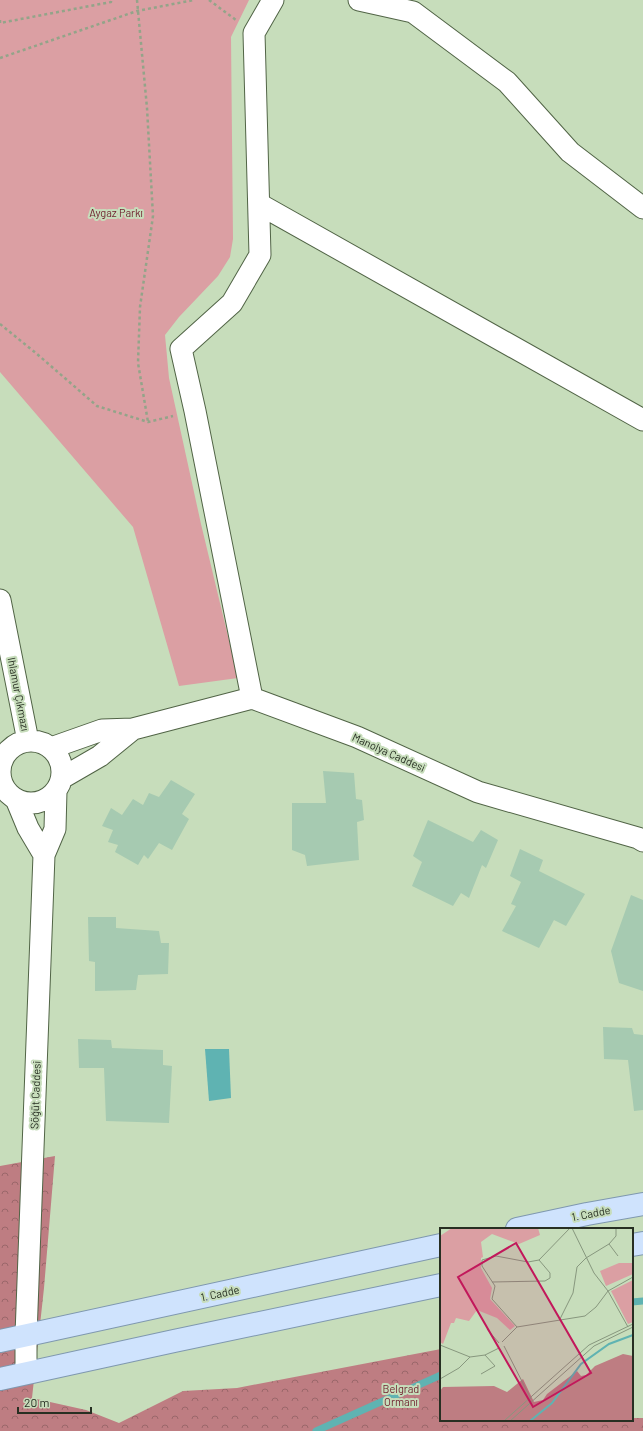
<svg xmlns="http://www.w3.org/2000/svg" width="643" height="1431" viewBox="0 0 643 1431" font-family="Barlow,sans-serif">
<defs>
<pattern id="forest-crowns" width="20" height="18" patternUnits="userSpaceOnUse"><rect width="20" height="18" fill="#be7d82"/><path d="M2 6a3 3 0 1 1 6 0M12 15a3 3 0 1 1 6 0" fill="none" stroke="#9a676a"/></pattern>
</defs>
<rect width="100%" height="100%" fill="#c7ddbb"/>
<path fill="url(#forest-crowns)" d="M55,1156L44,1288L32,1398L86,1410L119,1423L183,1391L237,1388L441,1349V1420H632V1418H643V1431H0V1166Z"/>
<path fill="#db9fa3" d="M0,0H249L231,37L233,239L230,257L218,276L179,317L165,335L169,378L201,524L238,678L179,686L133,527L0,372Z"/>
<path fill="#5fb3b2" d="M205,1049H229L231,1098L209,1101Z"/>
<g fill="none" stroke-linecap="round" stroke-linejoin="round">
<path stroke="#5fb3b2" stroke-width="7" d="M632,1302L643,1301
M316,1431L441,1375"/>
</g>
<path fill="#a6cab1" d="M323,771L354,773L356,799L362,800L364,820L357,822L359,860L307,866L305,855L292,850V803H326Z
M171,780L195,794L182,814L189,819L172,850L159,843L148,859L144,855L138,865L115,852L118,845L108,842L113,830L102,826L111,808L122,815L133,799L143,805L149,793L159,797Z
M428,820L473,842L481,830L498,840L486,868L482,865L469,898L461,893L453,906L412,886L422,862L413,856Z
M520,849L543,860L539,871L585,894L566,926L554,920L539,948L502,931L516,906L511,904L521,882L510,876Z
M631,895L643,900V991L619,983L611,951Z
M88,917H116V928L159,931L161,943H169L168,974L138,975L136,990L95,991V962L89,961Z
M603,1027L632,1028L634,1034L643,1035V1110L634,1111L628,1060L604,1059Z
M78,1039L111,1040L112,1048L163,1050V1065L172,1066L169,1123L106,1121L104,1068H79Z"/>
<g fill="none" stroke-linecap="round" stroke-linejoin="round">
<defs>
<path id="street" d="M359,0L413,12L507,82L570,152L643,208
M259,204L643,420
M0,600L28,741
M252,698L195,411L181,349L232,303L260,255L254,33L273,0
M0 772a31 31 0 1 1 62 0a31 31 0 1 1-62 0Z
M51,748L102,730L133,729L252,698L357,737L478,792L638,838L643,841
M62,778L100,756L133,729
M16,799L28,828L44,855
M26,1373V1335L44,855L55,829L56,791"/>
<path id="primary" d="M517,1229L587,1214L643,1204
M632,1245L643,1243
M0,1341L441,1245
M0,1379L174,1341L441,1285"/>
</defs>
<use href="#street" stroke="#516446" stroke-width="23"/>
<use href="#primary" stroke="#7f98af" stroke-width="24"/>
<path stroke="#93a489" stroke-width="2.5" stroke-dasharray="3 3" stroke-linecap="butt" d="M137,0L147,108L153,216L140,307L138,363L148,422
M209,0L236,20
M0,20V23L111,2V0
M0,58L137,11L194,0
M0,324L37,354L97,406L148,422L173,416"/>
<use href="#street" stroke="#fff" stroke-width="21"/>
<use href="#primary" stroke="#cfe3fd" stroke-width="22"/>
</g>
<g text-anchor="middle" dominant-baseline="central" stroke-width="4" stroke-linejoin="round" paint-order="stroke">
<g font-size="11" fill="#6f1f2d" stroke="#c7ddbb">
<text x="116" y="212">Aygaz Parkı</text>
<text x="401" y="1388">Belgrad<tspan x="401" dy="13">Ormanı</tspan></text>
</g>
<g font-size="11" fill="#272f22" stroke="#c7ddbb">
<text transform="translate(19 694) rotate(79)">Ihlamur Çıkmazı</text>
<text transform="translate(389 752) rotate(24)">Manolya Caddesi</text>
<text transform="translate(35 1095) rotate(-88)">Söğüt Caddesi</text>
<text transform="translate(591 1213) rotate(-11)">1. Cadde</text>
<text transform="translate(220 1293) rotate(-12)">1. Cadde</text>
</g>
</g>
<g transform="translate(440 1228)">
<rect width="193" height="193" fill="#c7ddbb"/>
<path d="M179,35H193V46L166,58L160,43ZM193,52V94L188,96L171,63Z" fill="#db9fa3"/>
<path d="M183,126L193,128V193H0V163L3,159L54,158L67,164L83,151L94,174L103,172L107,166L137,143L141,148L146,147L155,138Z" fill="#be7d82"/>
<path d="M12,0H98L100,7L79,16L52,6L41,14L43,29L41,30V40L52,60L50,71L75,98L70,102L57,90L37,82L29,93L16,90L14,95H11L3,116L0,114V8Z" fill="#db9fa3"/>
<path fill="none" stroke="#5fb3b2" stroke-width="2" d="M90,193L112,175L141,136L169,116L193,107"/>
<path fill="none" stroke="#87977e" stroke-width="1" d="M132,0L154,45L168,63L188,99M169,16L178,28M52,54L105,53L110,50V45L99,32M120,91L133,65L137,39L146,30L169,16L176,8V0M77,99L52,71L55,58L42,38V32L56,28L88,34L99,32L130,0M47,101L59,115M62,114L77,99L145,88L156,79L168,63L193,49M0,117L30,129L45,127L59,120M64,118L91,171M41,146L55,138L45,127M0,151L19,140L30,129M64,193L149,117L193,96M70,193L154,118L193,99"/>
<path fill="#c2185b" fill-opacity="0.15" stroke="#c2185b" stroke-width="2" d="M76,15L151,145L93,179L18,49Z"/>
<rect width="193" height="193" fill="none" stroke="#272f22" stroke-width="2"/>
</g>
<path d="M18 1407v6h73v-6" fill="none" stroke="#272f22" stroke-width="2"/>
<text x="24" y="1407" font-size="12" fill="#272f22" stroke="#c7ddbb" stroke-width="3" paint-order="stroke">20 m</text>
</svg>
